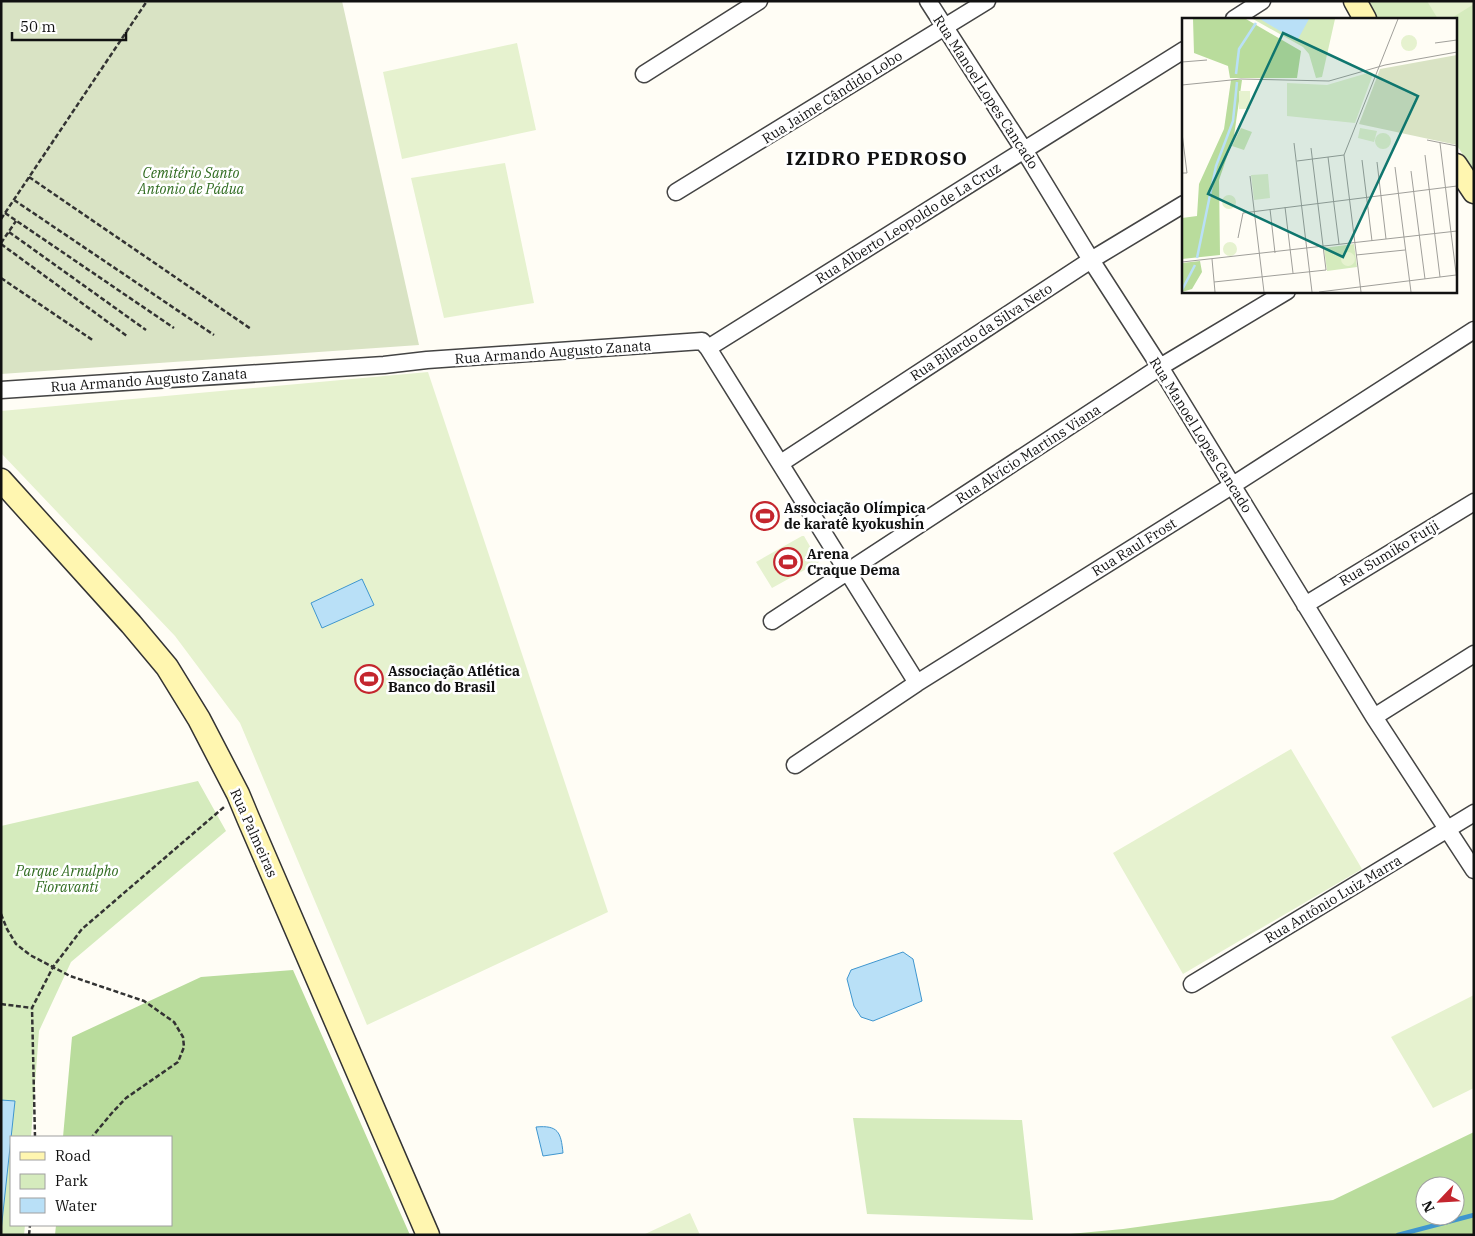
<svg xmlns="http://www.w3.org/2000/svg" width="1475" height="1236" viewBox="0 0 1475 1236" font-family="'IBM Plex Serif',serif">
<rect width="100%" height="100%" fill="#fffdf5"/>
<path fill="#d5ebbd" d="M1367,1H1474V168L1472,169L1456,144V19H1378Z
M198,781L226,831L71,962L39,1031L31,1137H11V1225H25L24,1235H1V826Z
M853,1118L1022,1120L1033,1220L867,1214Z"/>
<path fill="#b9dc9c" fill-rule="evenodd" d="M293,970L410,1235H55L56,1225H171V1137H63L72,1037L201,977Z
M1474,1132V1235H1059L1123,1229L1333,1200ZM1425,1186H1455V1216H1425Z"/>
<path fill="#d9e3c4" d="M1,1H342L419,345L1,374Z"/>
<path fill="#e6f2cf" d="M1427,1H1474V4L1450,19H1438Z
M517,43L536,130L402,159L383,72Z
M505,163L534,303L444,318L411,178Z
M428,372L608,912L367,1025L240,723L175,636L1,453V411Z
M802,536H804L819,562L772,588L756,562Z
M1291,749L1362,869L1183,974L1113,853Z
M1474,995V1088L1433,1108L1391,1037Z
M690,1213L700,1235H643Z"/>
<path fill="#b9e0f7" stroke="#3f96cf" d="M362,579L374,605L322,628L311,603Z
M903,952L913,959L922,1001L873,1021L861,1017L854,1006L847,979L851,970Z
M1,1100L15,1101L1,1231Z
M536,1127C558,1125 561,1132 563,1153L543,1156Z"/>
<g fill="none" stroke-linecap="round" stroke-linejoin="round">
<path stroke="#3f96cf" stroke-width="4.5" d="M1398,1235L1474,1215"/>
<defs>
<path id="street" d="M928,1L1024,150L1091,260L1160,367L1374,717L1474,870
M1234,19L1262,1
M644,74L759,1
M676,192L987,1
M708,348L1184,50
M1,390L384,365L427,360L702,341L708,348L917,683
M781,463L1091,260L1184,204
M1305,605L1474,502
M772,621L1160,367L1287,291
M1374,717L1474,654
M795,765L917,683L1233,485L1474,330
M1192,984L1474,813"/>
<path id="secondary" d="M1355,1L1365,19
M1456,165L1474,192
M1,480L131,624L167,667L199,719L238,794L248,818L428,1235"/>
</defs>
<use href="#street" stroke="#444" stroke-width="19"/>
<use href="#secondary" stroke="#333" stroke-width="25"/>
<path stroke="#333" stroke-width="2.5" stroke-dasharray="5 2.5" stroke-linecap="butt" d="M29,177L251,329
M14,200L214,335
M5,213L174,328
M1,219L147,1
M9,232L146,330
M1,243L16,221
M1,244L127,336
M1,278L94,341
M1,914L7,929L16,944L30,955L70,976L144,1001L174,1022L183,1037L184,1047L178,1062L126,1098L111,1114L92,1137
M1,1004L32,1008
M35,1137L32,1008L53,967L82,929L224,807
M29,1235L30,1225"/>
<use href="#street" stroke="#fff" stroke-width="16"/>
<use href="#secondary" stroke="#fff6b0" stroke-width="22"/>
</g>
<defs>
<symbol id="stadium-ring" viewBox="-11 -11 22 22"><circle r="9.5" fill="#fff" stroke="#c4262e" stroke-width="1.5"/><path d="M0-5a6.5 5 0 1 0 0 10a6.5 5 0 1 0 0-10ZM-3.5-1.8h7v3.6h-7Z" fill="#c4262e"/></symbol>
</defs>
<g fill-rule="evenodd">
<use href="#stadium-ring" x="749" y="500" width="32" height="32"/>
<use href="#stadium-ring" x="772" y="546" width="32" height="32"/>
<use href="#stadium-ring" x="353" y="663" width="32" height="32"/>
</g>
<g text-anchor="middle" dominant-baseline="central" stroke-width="5" stroke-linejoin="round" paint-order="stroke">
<g font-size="14" fill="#111" stroke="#fff">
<text transform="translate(986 92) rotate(57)">Rua Manoel Lopes Cancado</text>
<text transform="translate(832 97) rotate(-32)">Rua Jaime Cândido Lobo</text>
<text transform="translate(908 223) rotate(-32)">Rua Alberto Leopoldo de La Cruz</text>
<text transform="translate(981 332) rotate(-33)">Rua Bilardo da Silva Neto</text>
<text transform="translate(553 352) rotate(-4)">Rua Armando Augusto Zanata</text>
<text transform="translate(149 380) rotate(-4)">Rua Armando Augusto Zanata</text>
<text transform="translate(1201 435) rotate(58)">Rua Manoel Lopes Cancado</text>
<text transform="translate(1028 454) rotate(-33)">Rua Alvício Martins Viana</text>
<text transform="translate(1134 547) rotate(-32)">Rua Raul Frost</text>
<text transform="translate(1389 553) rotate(-31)">Rua Sumiko Futji</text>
<text transform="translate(254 833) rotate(66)">Rua Palmeiras</text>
<text transform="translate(1333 899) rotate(-31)">Rua Antônio Luiz Marra</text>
</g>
<g font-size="14" font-style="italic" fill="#2f6b1f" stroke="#fff">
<text x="191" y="173">Cemitério Santo<tspan x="191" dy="16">Antonio de Pádua</tspan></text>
<text x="67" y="871">Parque Arnulpho<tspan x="67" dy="16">Fioravanti</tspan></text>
</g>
<g font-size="14" font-weight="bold" fill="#111" stroke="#fff" text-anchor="start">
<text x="784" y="508">Associação Olímpica<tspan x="784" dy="16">de karatê kyokushin</tspan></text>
<text x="807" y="554">Arena<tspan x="807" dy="16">Craque Dema</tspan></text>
<text x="388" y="671">Associação Atlética<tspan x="388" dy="16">Banco do Brasil</tspan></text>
</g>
<g font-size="19" font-weight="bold" letter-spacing="1" fill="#111" stroke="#fff">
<text x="877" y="158">IZIDRO PEDROSO</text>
</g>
</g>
<g transform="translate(1182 18)">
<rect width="275" height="275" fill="#fffdf5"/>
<path d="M71,1H153L140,59L134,60L127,36L121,29ZM59,110L70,114L62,132L50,128ZM172,226L175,249L145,253L142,230Z" fill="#d5ebbd"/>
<path d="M11,1H64L119,33L115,60H48L46,48L12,35ZM49,62H60L52,118L37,162L38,237L0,241V200L15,198L17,166L42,111ZM18,243L20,254L10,271L0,274V245Z" fill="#b9dc9c"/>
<path d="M275,37V127L177,106L198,51Z" fill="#d9e3c4"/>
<path d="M219 25a8 8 0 1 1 16 0a8 8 0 1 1-16 0ZM189,54L191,56L173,105L105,98V65L145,67ZM57,73H68V91H57ZM178,110L195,113L192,124L176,120ZM193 123a8 8 0 1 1 16 0a8 8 0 1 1-16 0ZM86,156L88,180L72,182L69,157ZM40 184a7 7 0 1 1 14 0a7 7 0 1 1-14 0ZM41 231a7 7 0 1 1 14 0a7 7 0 1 1-14 0ZM159 241a7 7 0 1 1 14 0a7 7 0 1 1-14 0Z" fill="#e6f2cf"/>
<path d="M78,1H127L115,23Z" fill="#b9e0f7"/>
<path fill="none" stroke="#b9e0f7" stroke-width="2.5" d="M54,56L57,31L74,5M15,240L34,148L51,103L55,64M0,272L13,247"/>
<path fill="none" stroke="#a09f9a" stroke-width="1" d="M253,25L275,22M0,44L25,42M0,67L59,61L147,63L203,47L275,34M0,115L5,155H0M245,122L275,128M112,125L130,274M258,125L275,263M162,137L216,1M162,137L179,274M243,137L258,259M146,139L157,226M180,142L190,223M115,143L162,137M195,144L204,221M213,149L229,274M229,153L243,261M68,158L82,274M103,189L111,255M88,191L93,235M56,220L61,195L275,168M174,237L223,232M30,241L33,274M0,244L275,213M32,264L144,252L129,130M137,274L274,257"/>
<path fill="#0f766e" fill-opacity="0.15" stroke="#0f766e" stroke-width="2.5" d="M101,15L236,78L161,239L26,176Z"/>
<rect width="275" height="275" fill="none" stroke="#111" stroke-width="2.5"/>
</g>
<rect width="1475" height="1236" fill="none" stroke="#111111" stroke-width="5"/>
<rect x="10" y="1136" width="162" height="90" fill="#ffffff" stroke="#a0a0a0"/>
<rect x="20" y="1152" width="25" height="8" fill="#fff6b0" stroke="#a0a0a0"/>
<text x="55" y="1161" font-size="15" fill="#111111">Road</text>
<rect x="20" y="1174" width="25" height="15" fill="#d5ebbd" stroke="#a0a0a0"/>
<text x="55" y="1186" font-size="15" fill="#111111">Park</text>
<rect x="20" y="1198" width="25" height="15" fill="#b9e0f7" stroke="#a0a0a0"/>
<text x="55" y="1211" font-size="15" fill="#111111">Water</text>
<g transform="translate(1440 1201) rotate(245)"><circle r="24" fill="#ffffff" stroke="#a0a0a0"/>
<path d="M0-4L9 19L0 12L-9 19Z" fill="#c4262e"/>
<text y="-8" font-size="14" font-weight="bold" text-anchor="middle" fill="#111111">N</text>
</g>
<path d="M12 32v8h114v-8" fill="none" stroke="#111111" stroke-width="2.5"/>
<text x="20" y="32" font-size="15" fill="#111111" stroke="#ffffff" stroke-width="4" paint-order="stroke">50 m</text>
</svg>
